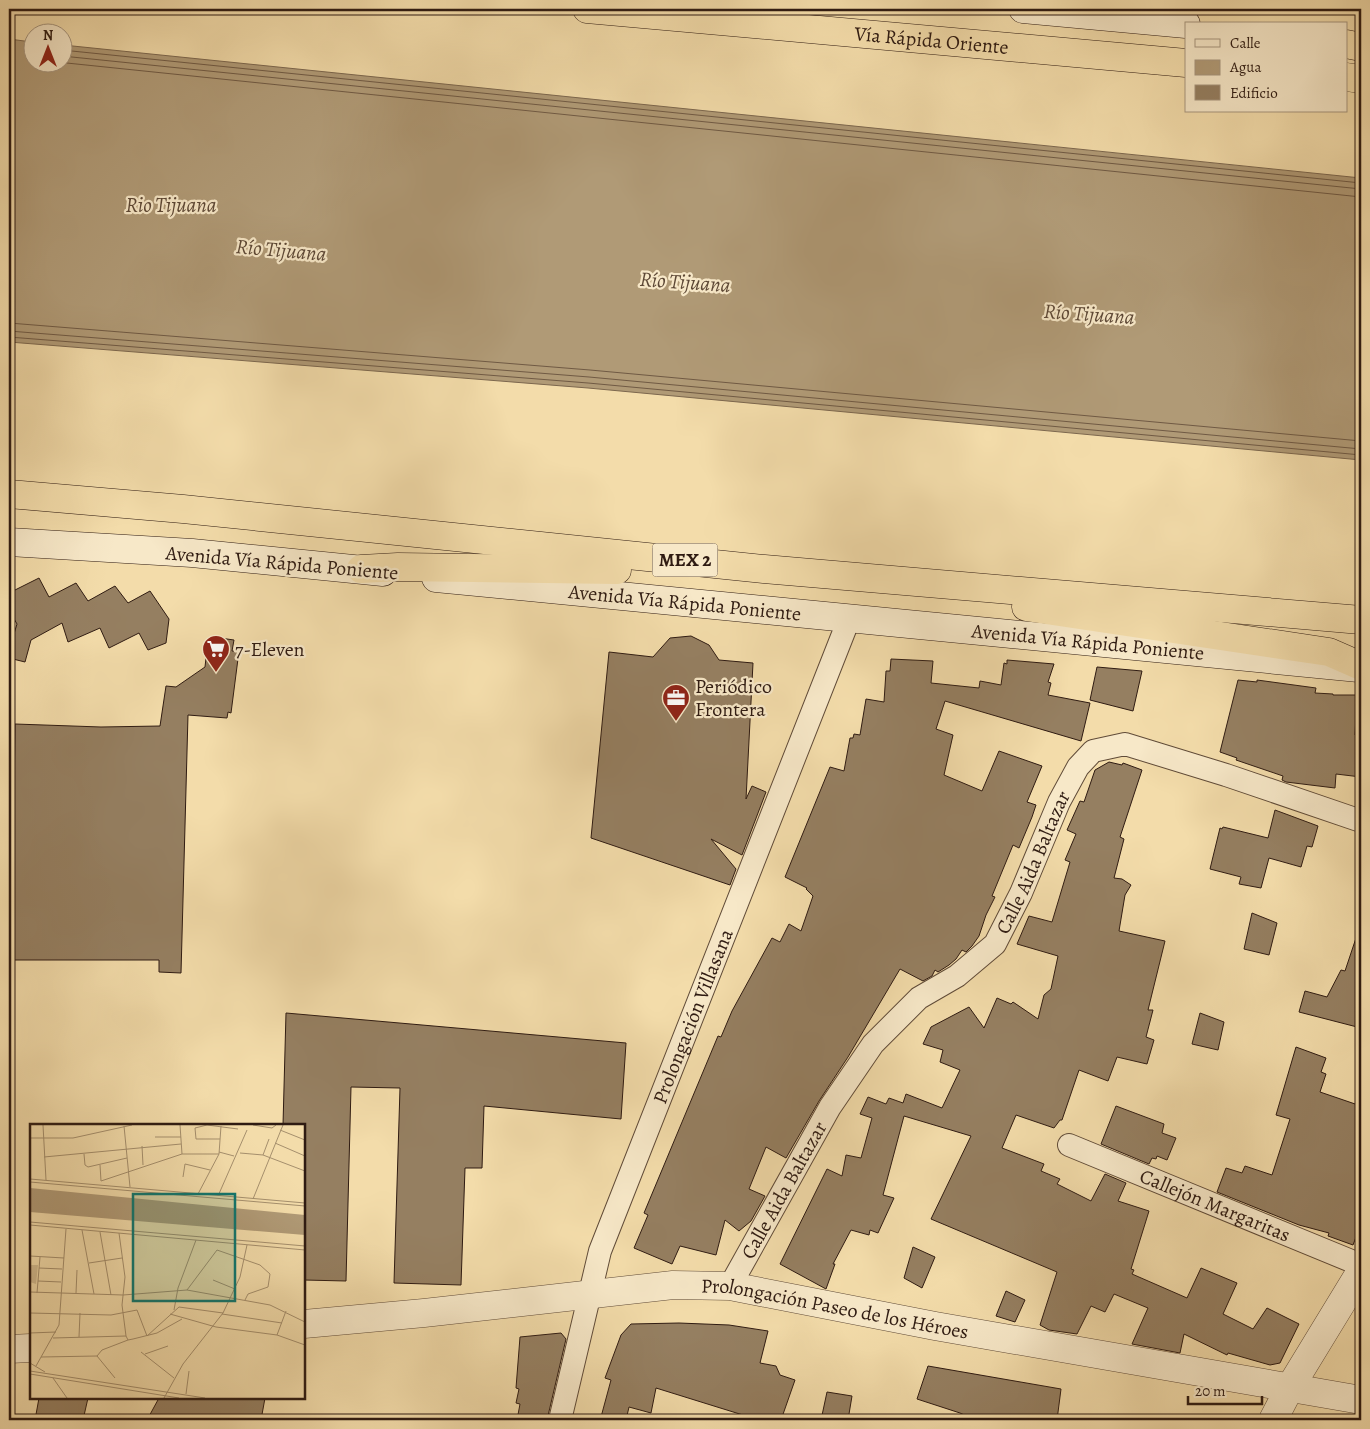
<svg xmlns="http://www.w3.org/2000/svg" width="1370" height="1429" viewBox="0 0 1370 1429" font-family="Alegreya,serif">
<rect width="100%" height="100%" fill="#f3dcaa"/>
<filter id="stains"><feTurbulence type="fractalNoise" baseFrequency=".004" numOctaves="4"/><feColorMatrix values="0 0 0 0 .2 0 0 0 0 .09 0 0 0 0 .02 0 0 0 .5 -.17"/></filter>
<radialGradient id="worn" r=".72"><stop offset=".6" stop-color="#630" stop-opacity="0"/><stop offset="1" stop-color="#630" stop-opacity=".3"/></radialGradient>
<path fill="#b09a76" stroke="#7c674e" d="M9,39L32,42V62H62L63,45L1361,178V460L588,388L9,342Z"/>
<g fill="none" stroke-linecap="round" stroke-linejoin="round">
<path stroke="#705a44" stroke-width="1" d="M62,50L1361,183
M62,56L1361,189
M57,62L1361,197
M9,323L590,370L1361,441
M9,331L589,377L1361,449
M9,337L588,383L1361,455"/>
</g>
<path fill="#957f61" stroke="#2f1b12" d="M39,578L49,597L76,583L88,601L115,586L128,603L150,591L169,619L166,643L148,650L139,633L109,648L100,628L68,642L62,623L31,640L25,662L9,658V650L17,624L9,610V593Z
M691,636L709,645L719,660L753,663L746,799L752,786L766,792L742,855L711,839L736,869L730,885L591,838L609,652L653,657L670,638Z
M220,638L234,640L232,651H239L231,713L228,712L227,718L188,715L181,973L159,972V960H12L15,724L101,727L160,726L166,686L176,687L205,667L207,649Z
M891,659L933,661L931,683L979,688L980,681L1001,685L1004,663L1007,664V660L1054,664L1048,682L1051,683L1048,695L1090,703L1081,741L945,701L936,729L953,735L944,775L982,791L999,751L1042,766L1027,802L1036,805L1032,817L1019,848L1013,845L992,896L995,897L986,915L979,936L972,946L966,952L962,950L956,959L949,965L938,972L935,970L932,976L923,981L900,969L848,1057L819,1101L786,1158L766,1147L749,1189L765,1196L751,1221L739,1231L725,1220L716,1255L680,1246L672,1264L634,1248L648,1215L644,1213L718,1036L721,1037L732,1011L772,938L780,942L789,924L801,931L813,896L806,889L807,888L785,877L830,767L844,771L850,738H853L854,734L860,735L866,699L884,702L886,671H890Z
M1097,667L1142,671L1133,711L1090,700Z
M1238,680L1257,682V680L1316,688L1315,693L1333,694V695H1357L1355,735L1361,736V777L1336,774L1335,788L1286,782L1282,780L1283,776L1236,760L1237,758L1220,752Z
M1109,762L1122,765L1123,763L1142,770L1120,837L1124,839L1114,878L1122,879L1131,885L1125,895L1119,931L1165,941L1148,1010H1153L1146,1037L1154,1040L1147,1064L1117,1057L1108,1081L1079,1070L1062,1120H1060L1054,1128L1016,1115L1002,1148L1044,1164L1041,1171L1060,1179L1057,1184L1091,1201L1105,1174L1126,1183L1118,1201L1149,1211L1131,1269L1134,1270L1132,1274L1187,1298L1201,1268L1237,1283L1223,1314L1253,1329L1267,1308L1299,1324L1280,1363L1270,1365L1228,1353L1227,1355L1184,1334L1180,1353L1132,1344L1148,1308L1114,1294L1105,1312L1091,1306L1077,1334L1049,1330L1040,1325L1057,1272L931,1219L971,1136L904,1116L883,1195L894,1198L878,1233L870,1230L869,1235L851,1230L833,1264H835L826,1289L780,1264L827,1169L842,1176L846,1155L861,1158L872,1118L860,1114L868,1097L886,1104L889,1098L903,1103L906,1094L942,1108L960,1070L940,1062L943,1050L923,1044L931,1027L969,1007L984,1028L997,998L1011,1004L1013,1002L1038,1019L1044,995L1051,989L1058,956L1017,944L1029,916L1052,922L1070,862L1065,860L1076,834L1067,830L1080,801L1084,802L1095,770Z
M1275,810L1318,826L1312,847L1307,846L1301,867L1269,858L1261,888L1239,884L1241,877L1210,869L1220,828L1222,829L1223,827L1268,838Z
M1252,913L1277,923L1269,955L1244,949Z
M1357,935H1361V1028L1299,1012L1305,991L1327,997L1341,970L1345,971Z
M286,1013L626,1043L621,1119L484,1106L482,1168H465L461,1285L394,1283L400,1088L351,1087L346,1281L304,1280V1125H283Z
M1200,1013L1224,1022L1218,1050L1192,1044Z
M1296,1047L1326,1058L1321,1072L1326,1074L1320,1092L1361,1106V1239L1356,1237L1353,1245L1328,1236L1329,1233L1299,1225L1217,1192L1226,1168L1242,1173L1245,1166L1272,1175L1290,1119L1276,1115Z
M1116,1106L1164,1124L1162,1133L1176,1138L1167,1160L1157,1156L1156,1159L1152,1158L1149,1164L1101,1144Z
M913,1247L935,1257L922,1288L904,1278Z
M1006,1291L1025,1300L1015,1322L996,1316Z
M679,1323L729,1325L768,1331L760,1363L776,1366L780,1375L795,1380L781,1420H759L656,1388L651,1413L629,1407L626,1420H614L601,1417L611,1380L605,1378L621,1335L631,1324Z
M561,1333L566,1339L547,1420H517L520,1404L516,1403L519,1389L516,1388L520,1337Z
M928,1366L1061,1389L1057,1420H975L960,1413L917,1399Z
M827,1392L852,1396L848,1420H821Z
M39,1398H88L83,1420H35Z
M159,1398H265L261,1420H147Z"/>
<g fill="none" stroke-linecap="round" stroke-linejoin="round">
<defs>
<g id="minor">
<path id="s1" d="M1069,1145L1361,1265"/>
<path id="s2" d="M730,1286L830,1107L873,1044L919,998L957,976L995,944L1021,893L1059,802L1078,767L1093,751L1125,744L1226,775L1361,821"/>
<path id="s3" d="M560,1420L600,1251L849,619"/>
</g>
<g id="tertiary">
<path id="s4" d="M304,1324L424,1313L673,1285L730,1286L935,1326L1361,1400"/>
<path d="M9,1349L31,1348"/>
<path d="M1273,1420L1289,1389L1361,1271"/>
</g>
<g id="secondary">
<path d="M1023,9L1186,24"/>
<path d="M9,542L192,553L383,572"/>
<path id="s5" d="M436,578L1359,668"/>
</g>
<g id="trunk">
<path id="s6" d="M587,9L1186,63"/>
<path d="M1346,44L1361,47"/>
<path d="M1346,77L1361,79"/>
<path d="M9,494L183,509L764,569L1361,620"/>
<path d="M361,569L398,567L617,570"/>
<path d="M1026,607L1329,652L1361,666"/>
</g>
</defs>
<use href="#minor" stroke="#604b38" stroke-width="24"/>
<use href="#tertiary" stroke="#604b38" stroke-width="29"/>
<use href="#secondary" stroke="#2f1b12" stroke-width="29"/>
<use href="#trunk" stroke="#2f1b12" stroke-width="29"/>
<use href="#minor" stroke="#f7e8c8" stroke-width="22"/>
<use href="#tertiary" stroke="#f7e8c8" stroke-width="28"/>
<use href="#secondary" stroke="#f7e8c8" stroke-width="28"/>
<use href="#trunk" stroke="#f3dcaa" stroke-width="28"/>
</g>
<defs>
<symbol id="supermarket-pin" viewBox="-11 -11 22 30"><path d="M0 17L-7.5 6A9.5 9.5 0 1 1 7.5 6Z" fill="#8f2418" stroke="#f7e8c8"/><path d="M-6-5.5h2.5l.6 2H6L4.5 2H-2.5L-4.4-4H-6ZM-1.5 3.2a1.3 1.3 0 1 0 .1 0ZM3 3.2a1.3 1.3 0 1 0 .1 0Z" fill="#fff"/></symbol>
<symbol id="office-pin" viewBox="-11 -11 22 30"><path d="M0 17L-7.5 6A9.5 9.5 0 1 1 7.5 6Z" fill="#8f2418" stroke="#f7e8c8"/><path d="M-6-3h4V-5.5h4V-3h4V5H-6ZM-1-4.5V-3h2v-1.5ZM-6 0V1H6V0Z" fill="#fff"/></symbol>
</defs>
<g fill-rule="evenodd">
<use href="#supermarket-pin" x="200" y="633" width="32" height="43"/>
<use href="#office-pin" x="660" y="682" width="32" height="43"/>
</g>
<g text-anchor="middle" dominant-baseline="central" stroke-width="4.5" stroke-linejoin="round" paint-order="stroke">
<rect fill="#f7e8c8" stroke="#6b5849" stroke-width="1" x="652.5" y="543.5" width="65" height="33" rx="4"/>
<g font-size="19" font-weight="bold" fill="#2f1b12">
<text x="685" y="560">MEX 2</text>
</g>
<g font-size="20" fill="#2f1b12" stroke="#f7e8c8">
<text stroke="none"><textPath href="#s6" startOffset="346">Vía Rápida Oriente</textPath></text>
<text transform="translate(282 563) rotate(5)">Avenida Vía Rápida Poniente</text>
<text stroke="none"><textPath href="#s5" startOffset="250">Avenida Vía Rápida Poniente</textPath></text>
<text stroke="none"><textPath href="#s5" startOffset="655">Avenida Vía Rápida Poniente</textPath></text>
<text stroke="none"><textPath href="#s2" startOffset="530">Calle Aida Baltazar</textPath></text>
<text stroke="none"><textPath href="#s3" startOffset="426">Prolongación Villasana</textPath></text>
<text stroke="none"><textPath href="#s2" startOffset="110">Calle Aida Baltazar</textPath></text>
<text stroke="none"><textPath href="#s1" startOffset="158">Callejón Margaritas</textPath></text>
<text stroke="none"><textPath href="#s4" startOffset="535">Prolongación Paseo de los Héroes</textPath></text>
</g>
<g font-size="20" fill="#2f1b12" stroke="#f7e8c8" text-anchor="start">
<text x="235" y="649">7-Eleven</text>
<text x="695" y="686">Periódico<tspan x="695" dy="23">Frontera</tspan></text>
</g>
<g font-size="21" font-style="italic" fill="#5c4735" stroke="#f7e8c8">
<text x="171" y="205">Rio Tijuana</text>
<text transform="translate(281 250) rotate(5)">Río Tijuana</text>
<text transform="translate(685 282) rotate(4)">Río Tijuana</text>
<text transform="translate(1089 314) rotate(4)">Río Tijuana</text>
</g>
</g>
<g transform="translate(30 1124)">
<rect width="275" height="275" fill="#f3dcaa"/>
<path d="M0,141H8L6,160L0,158Z" fill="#d2bb90"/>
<path d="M0,64L275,91V111L0,88Z" fill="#b09a76"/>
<path fill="none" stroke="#a58f6d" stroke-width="1" d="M13,1L16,56M150,1L152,30M223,1L242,4L246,1M94,2L100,63M250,6L275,16M125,13H151M0,14H43L102,1M190,15H166L165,4L177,1L208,5M245,19L275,32M112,22L113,41M189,28L204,32M210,29L233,31L275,47M54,30L55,41L58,43L97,34M233,31L239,15M14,33L151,20M70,41L71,57M153,53L155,40L180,46M0,55L275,79M71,57L152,30H189M0,58L275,82M168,70L189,30L191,2M188,72L217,6M223,75L253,1M0,98L275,122M0,101L275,126M52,106L64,170M70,108L81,171M89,109L95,153L92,181L96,212M0,132L34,134M59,139L92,134M9,144L32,145M183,156L205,165M8,157L31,158M157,166L187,126L230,141L240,150L238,163L218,170L215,176M0,168L93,171L157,166L240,181L275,198M7,169L10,133M46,169L47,146M144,186L148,164L166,116M0,189L81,191L107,186L117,212M140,190L186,203L247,211L275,221M192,190L252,199M0,209L26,208M247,211L256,187M117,212L149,183L193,189M49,213L50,189M23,214L96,212L98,216L103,215L127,209L152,195M111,228L144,254M115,230L138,222M67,232L72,226L98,216M11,233L67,232L85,254M0,239L15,248M6,242L29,201L36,105M0,247L175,274M0,250L149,274M23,254L37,274M156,270L159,247M134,274L153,240L193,189L210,153L217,121"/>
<path fill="#0f766e" fill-opacity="0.15" stroke="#0f766e" stroke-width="2.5" d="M103,70H205V177H103Z"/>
<rect width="275" height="275" fill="none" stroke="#2f1b12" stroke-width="2.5"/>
</g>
<rect width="1370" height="1429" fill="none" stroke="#f3dcaa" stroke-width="30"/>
<rect x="10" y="10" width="1350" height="1409" fill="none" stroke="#2f1b12" stroke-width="2.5"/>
<rect x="15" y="15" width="1340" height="1399" fill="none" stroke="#2f1b12"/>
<rect x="1185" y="22" width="162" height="90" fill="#f7e8c8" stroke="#a7967f"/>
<rect x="1195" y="39" width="25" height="8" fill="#f7e8c8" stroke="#a7967f"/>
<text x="1230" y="48" font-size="15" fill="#2f1b12">Calle</text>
<rect x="1195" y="60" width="25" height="15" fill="#b09a76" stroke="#a7967f"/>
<text x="1230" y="72" font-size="15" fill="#2f1b12">Agua</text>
<rect x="1195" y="85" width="25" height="15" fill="#957f61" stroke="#a7967f"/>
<text x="1230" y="98" font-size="15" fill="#2f1b12">Edificio</text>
<g transform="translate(48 48)"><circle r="24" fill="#f7e8c8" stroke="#a7967f"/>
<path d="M0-4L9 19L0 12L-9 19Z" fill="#8f2418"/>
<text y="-8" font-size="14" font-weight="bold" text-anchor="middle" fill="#2f1b12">N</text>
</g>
<path d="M1188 1396v8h74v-8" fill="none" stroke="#2f1b12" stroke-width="2.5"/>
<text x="1195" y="1396" font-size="15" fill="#2f1b12" stroke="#f7e8c8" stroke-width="4" paint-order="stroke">20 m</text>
<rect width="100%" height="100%" filter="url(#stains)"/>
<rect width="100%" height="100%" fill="url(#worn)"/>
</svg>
